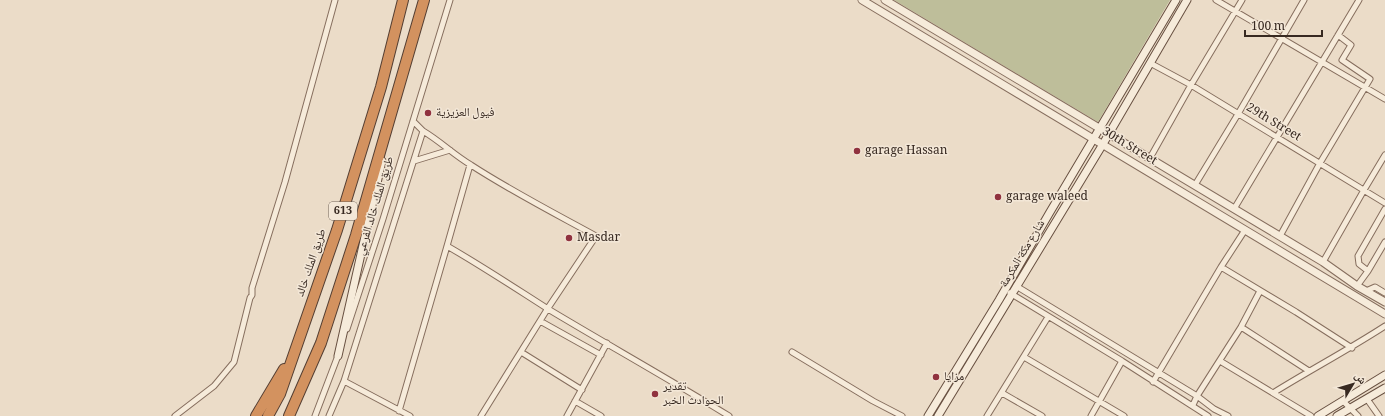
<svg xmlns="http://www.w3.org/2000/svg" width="1385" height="416" viewBox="0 0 1385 416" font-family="Georgia,'Noto Naskh Arabic',serif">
<rect width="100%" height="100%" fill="#ebdcc8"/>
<path fill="#bebe9a" d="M894,0H1170L1098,122Z"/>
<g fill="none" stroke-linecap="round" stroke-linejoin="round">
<defs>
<path id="minor" d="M1216,0L1385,99
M1150,63L1191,85L1385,203
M413,121L423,131
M1150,158L1191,85L1242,0
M414,161L450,150
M1195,185L1238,114L1304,0
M1234,209L1359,0
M1280,236L1320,163L1370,79L1342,60L1351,45L1338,35
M447,246C482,266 515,288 548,309C608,345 669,379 729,416
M1323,262L1364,190L1385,155
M1221,267L1296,312L1352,348
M1368,271L1359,264L1358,256L1385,209
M1016,286L1197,396L1214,409L1228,416
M1357,286L1368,271L1385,242
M1366,291L1375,287L1385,293
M1010,293L1122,361L1208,416
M540,321L601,355
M1241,327L1309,371
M347,329L383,219L450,0
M521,352L582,390
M792,352L873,401L902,416
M1024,357L1124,416
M1220,361L1311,416
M344,381L410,416
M1153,382L1221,267L1245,230
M1002,393L1042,416
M1273,393C1310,370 1348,350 1385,326
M1367,399L1379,416
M575,401L601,416
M1343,401L1358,416
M1193,405L1197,396L1241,327L1260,291
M399,411L447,246L470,165
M175,416L214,386L234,362L250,298L252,295V288L285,182L335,0
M315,416L339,353
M329,416L344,381L423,131C440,141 454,155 471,165C511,191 554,213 596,236L548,308L481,416
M567,416L607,343
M987,416L1048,317
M1091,416L1122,361"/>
<path id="tertiary" d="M862,0L1385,314
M885,0L1323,262L1357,286L1385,302"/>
<path id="secondary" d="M338,356L382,161
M928,416L999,300L1050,212L1176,0
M938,416L1103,144L1187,0
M1318,416L1385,375
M1337,416L1385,388"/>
<path id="motorway" d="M256,416L284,369
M268,416L280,394L337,230L381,87L403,0
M289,416L321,343L356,235L424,0"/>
</defs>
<use href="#minor" stroke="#866e5e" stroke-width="7"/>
<use href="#tertiary" stroke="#866e5e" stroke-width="9"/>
<use href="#secondary" stroke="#685041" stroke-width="9"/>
<use href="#motorway" stroke="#543e32" stroke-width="12"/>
<use href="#minor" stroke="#f6ebda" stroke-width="5"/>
<use href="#tertiary" stroke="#f6ebda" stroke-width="7"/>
<use href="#secondary" stroke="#f6ebda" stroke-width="7"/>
<use href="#motorway" stroke="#d3925f" stroke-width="10"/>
</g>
<g fill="#90323f" stroke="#f3e7d7" stroke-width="1.5">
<circle cx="428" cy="113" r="4"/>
<circle cx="857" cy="151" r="4"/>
<circle cx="998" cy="197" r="4"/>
<circle cx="569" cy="238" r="4"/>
<circle cx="936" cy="377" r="4"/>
<circle cx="655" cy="394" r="4"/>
</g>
<g text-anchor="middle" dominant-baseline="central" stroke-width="3" stroke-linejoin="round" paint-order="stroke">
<rect fill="#f3e7d7" stroke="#6f6258" stroke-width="1" x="329" y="202" width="28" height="18" rx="3"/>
<g font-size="11" font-weight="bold" fill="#372921">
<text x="343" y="211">613</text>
</g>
<g font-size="12" fill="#372921" stroke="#f3e7d7" text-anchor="start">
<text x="436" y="113">فيول العزيزية</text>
<text x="865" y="151">garage Hassan</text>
<text x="1006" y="197">garage waleed</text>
<text x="577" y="238">Masdar</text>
<text x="944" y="377">مزايا</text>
<text x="663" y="387">تقدير<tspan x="663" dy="14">الحوادث الخبر</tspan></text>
</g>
<g font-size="12" fill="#372921" stroke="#f3e7d7">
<text transform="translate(1273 123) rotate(31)">29th Street</text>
<text transform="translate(1129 147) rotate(31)">30th Street</text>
<text transform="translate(376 206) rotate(-73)">طريق الملك خالد الفرعي</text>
<text transform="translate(1023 254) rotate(-59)">شارع مكة المكرمة</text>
<text transform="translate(312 263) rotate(-71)">طريق الملك خالد</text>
</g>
</g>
<g transform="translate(1353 384) rotate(52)" stroke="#f3e7d7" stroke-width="3" paint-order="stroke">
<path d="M0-3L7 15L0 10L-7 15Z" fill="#372921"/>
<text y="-6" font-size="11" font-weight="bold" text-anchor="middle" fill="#372921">ش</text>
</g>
<path d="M1245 30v6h77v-6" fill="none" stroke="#372921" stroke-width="2"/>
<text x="1251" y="30" font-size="12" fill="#372921" stroke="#f3e7d7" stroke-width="3" paint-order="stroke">100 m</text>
</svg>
